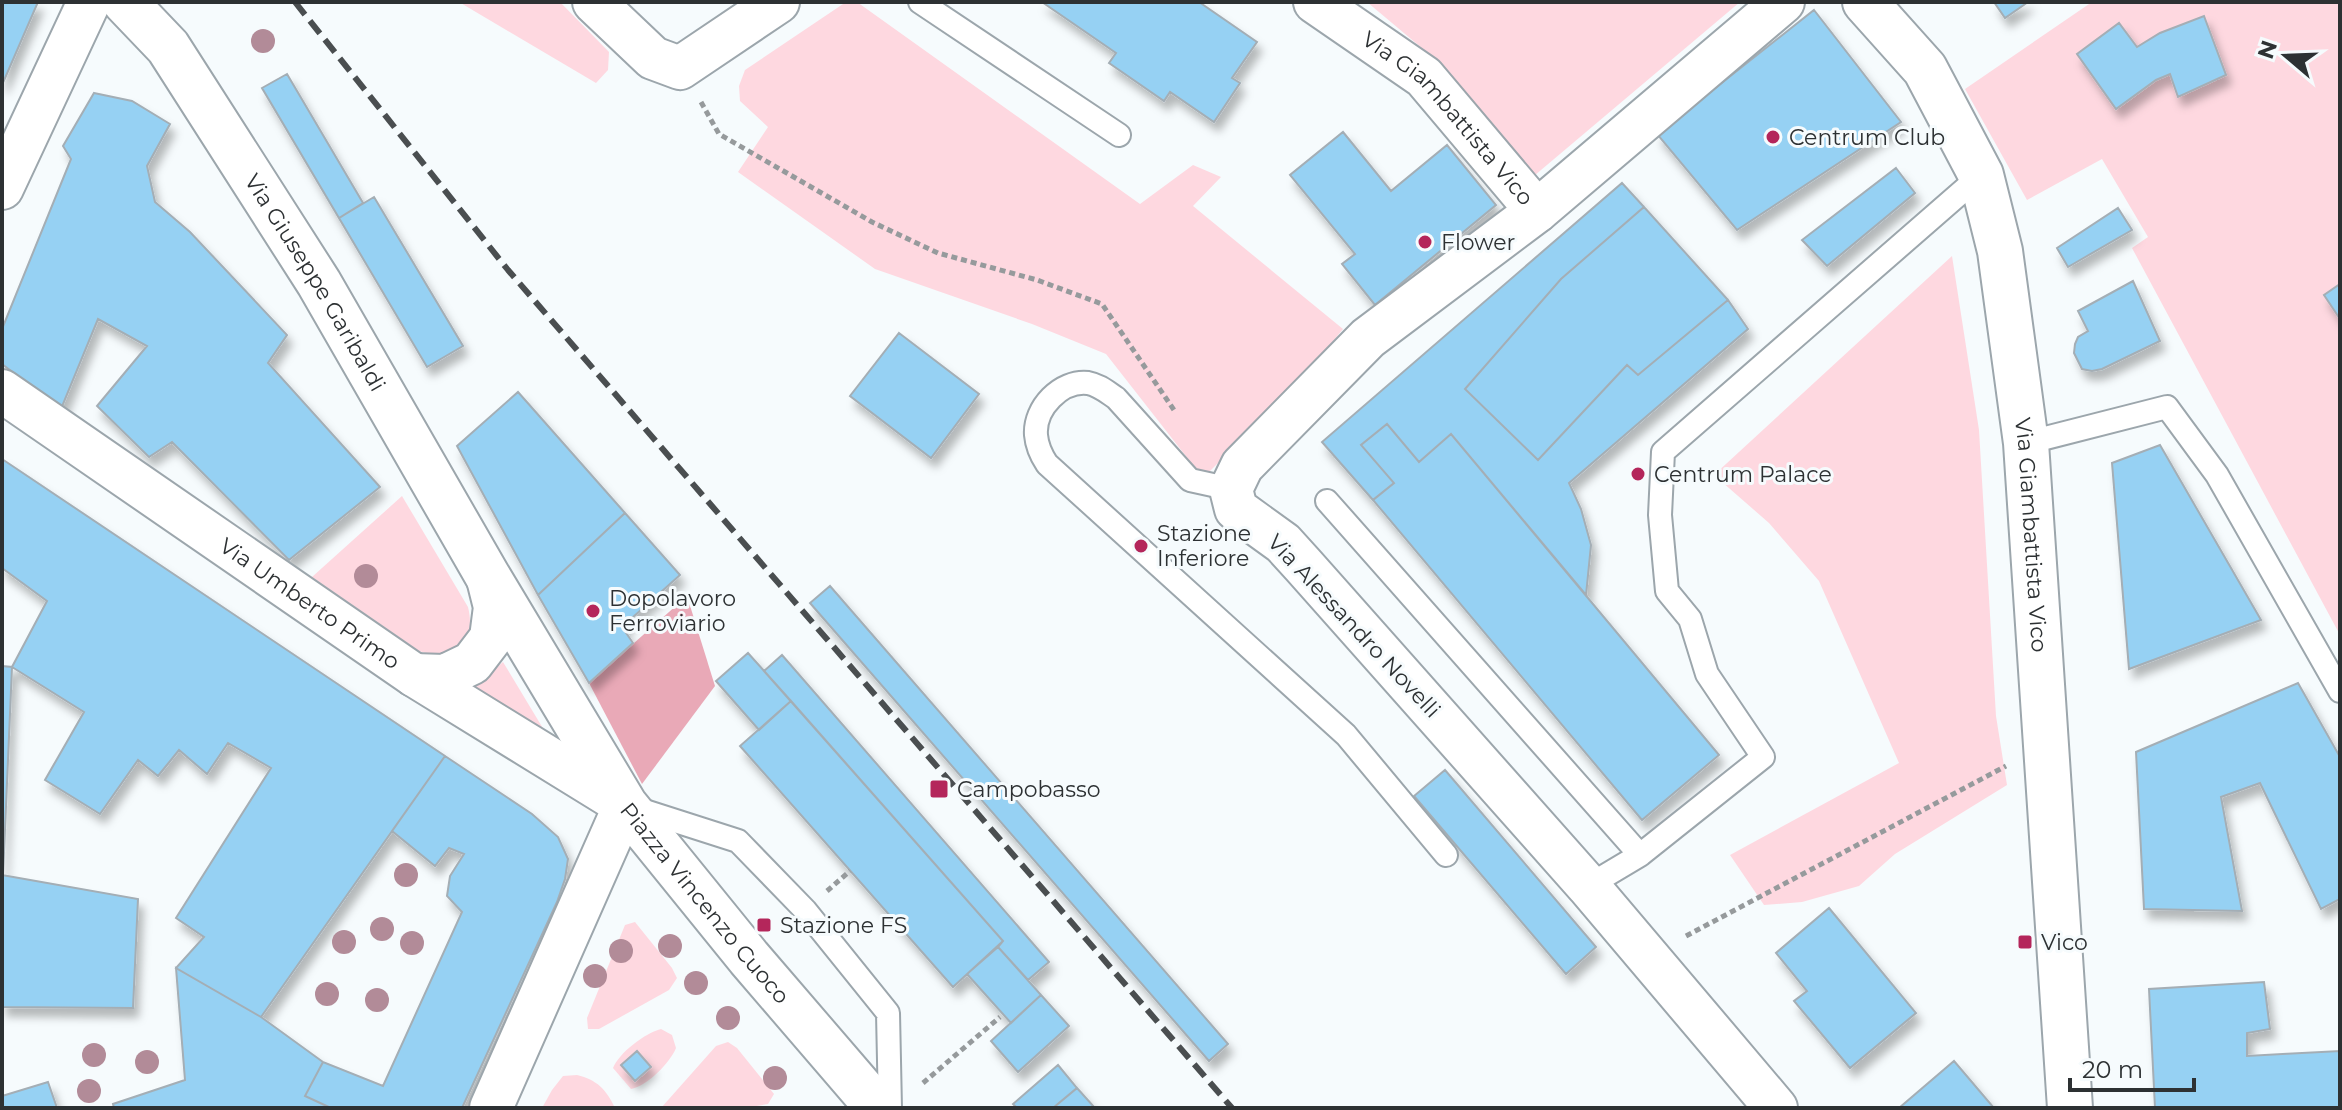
<svg xmlns="http://www.w3.org/2000/svg" width="2342" height="1110" viewBox="0 0 2342 1110" font-family="Montserrat,sans-serif">
<defs>
<filter id="shadow"><feDropShadow dx="5" dy="9" stdDeviation="4" flood-color="#0004"/></filter>
</defs>
<rect width="100%" height="100%" fill="#f6fbfd"/>
<path fill="#fed8e0" fill-rule="evenodd" d="M459,2H560L609,52L608,70L596,83Z
M846,2H857L1140,204L1193,165L1221,177L1193,206L1343,329L1301,380L1203,478L1106,354L1032,324L875,269L738,172L768,127L740,101L739,86L745,70Z
M1367,2H1740L1528,181L1423,49Z
M2092,2H2340V284L2324,296L2340,319V635L2132,248L2148,237L2102,159L2027,200L1965,89ZM2204,16L2226,75L2178,96L2170,74L2156,80L2116,108L2077,53L2119,24L2137,47L2160,33Z
M1952,256L1979,430L1996,716L2007,785L1895,854L1859,886L1802,902L1764,905L1730,855L1899,763L1819,581L1769,523L1714,475Z
M402,496L468,607C477,643 454,663 419,651L312,577Z
M503,662L550,740L474,688Z
M635,922L672,968L677,978L669,990L599,1029H588L587,1018L625,925Z
M661,1029L672,1035L676,1048C670,1063 647,1086 631,1089L613,1068C619,1053 645,1033 661,1029Z
M728,1042L737,1048L774,1094L768,1104L745,1108H661L716,1046Z
M577,1075C597,1080 606,1089 615,1108H542L552,1090L563,1076Z"/>
<path fill="#e9a9b7" d="M687,596L715,686L642,784L589,683Z"/>
<path fill="#96d1f3" stroke="#a4aeb5" stroke-width="2" filter="url(#shadow)" d="M2,2H38L2,85Z
M1042,2H1199L1257,42L1232,78L1240,83L1214,122L1170,92L1164,101L1109,63L1116,53Z
M1994,2H2028L2005,18Z
M1814,10L1901,122L1737,230L1657,134Z
M2204,16L2226,75L2178,97L2170,74L2156,80L2116,109L2077,54L2119,23L2137,47L2160,33Z
M287,74L363,203L339,218L262,88Z
M94,93L132,101L170,124L147,166L155,202L190,232L287,335L268,363L380,487L289,560L172,442L149,457L97,406L147,346L98,319L61,409L2,364V329L71,159L63,146Z
M1343,132L1391,191L1447,145L1496,205L1375,305L1342,264L1355,254L1290,175Z
M1896,168L1915,193L1827,266L1802,240Z
M1622,183L1644,207L1561,279L1465,389L1538,460L1627,365L1638,375L1728,300L1748,329L1569,483L1581,509L1591,545L1586,595L1451,434L1419,462L1387,424L1361,445L1394,483L1373,500L1322,442Z
M374,197L463,346L427,367L339,218Z
M1644,207L1728,300L1638,375L1627,365L1538,460L1465,389L1561,279Z
M2118,208L2132,230L2068,267L2057,248Z
M2133,281L2160,341L2102,369L2092,371L2082,369L2074,353L2075,344L2078,337L2088,331L2078,311Z
M2340,284V319L2324,295Z
M899,333L979,394L931,458L850,396Z
M518,392L625,513L538,595L457,446Z
M1387,424L1419,462L1451,434L1719,755L1642,820L1373,500L1394,483L1361,445Z
M2160,445L2261,620L2129,669L2112,463Z
M2,459L445,756L261,1017L176,968L204,937L176,918L271,768L228,743L207,774L179,750L158,776L138,760L100,814L45,780L84,712L12,667L47,601L2,568Z
M625,513L680,575L622,627L633,643L589,683L538,595Z
M830,586L1228,1044L1209,1061L810,603Z
M748,653L791,701L759,730L716,681Z
M782,655L1049,962L1028,980L998,947L1003,941L764,671Z
M2,666L12,667L3,876L2,875Z
M2298,683L2340,757V899L2321,909L2260,783L2221,797L2242,911L2144,909L2136,752Z
M791,701L1003,941L953,987L740,746Z
M445,756L532,814L558,837L568,859L565,879L557,902L462,1108H331L305,1096L323,1062L383,1086L462,912L447,896L450,876L464,854L449,848L435,866L392,831Z
M1445,770L1596,947L1566,974L1414,796Z
M2,875L138,899L133,1008L2,1007Z
M1829,908L1916,1013L1850,1068L1794,1001L1807,991L1776,953Z
M998,947L1041,995L1011,1023L967,974Z
M176,968L261,1017L323,1062L305,1096L331,1108H114L113,1104L185,1080Z
M2264,982L2270,1029L2247,1033V1056L2340,1051V1108H2155L2149,989Z
M1041,995L1069,1026L1018,1072L991,1041Z
M637,1051L651,1067L635,1081L621,1065Z
M1954,1061L1994,1108H1899Z
M1058,1065L1077,1088L1053,1108H1017L1013,1104Z
M48,1082L57,1108H2V1096Z
M1077,1088L1095,1108H1053Z"/>
<g fill="none" stroke-linecap="round" stroke-linejoin="round">
<defs>
<path id="lane" d="M920,2L1119,135
M2026,443L2167,407L2217,475L2340,691
M1231,489L1190,480L1116,398C1107,392 1099,385 1088,383C1061,380 1034,408 1036,435C1037,447 1041,455 1047,464L1346,735L1446,855
M1327,501L1640,855L1763,757L1707,674L1690,619L1667,591L1660,515L1663,452L1981,175
M635,808L738,841L805,910L888,1013L890,1108
M1588,886L1640,855"/>
<g id="street">
<path d="M594,2L653,58L680,68L778,2"/>
<path id="s1" d="M1315,2L1424,77L1537,211"/>
<path d="M2,188L89,2"/>
<path id="s2" d="M2,391L414,675L625,805L491,1108"/>
<path d="M414,675L445,676L472,663L491,638L495,607L487,575"/>
<path d="M1776,1108L1588,886L1303,565L1283,543L1236,509L1231,489L1242,466L1368,338L1537,211L1783,2"/>
</g>
<g id="secondary">
<path id="s3" d="M125,2L168,47L319,283L487,575L625,805L749,958L878,1108"/>
<path id="s4" d="M1865,2L1925,69L1981,175L2000,251L2026,443L2070,1108"/>
</g>
</defs>
<use href="#lane" stroke="#9ca6ac" stroke-width="26"/>
<use href="#street" stroke="#9ca6ac" stroke-width="46"/>
<use href="#secondary" stroke="#9ca6ac" stroke-width="48"/>
<path stroke="#969a9c" stroke-width="5" stroke-dasharray="6 4" stroke-linecap="butt" d="M701,102L719,134L872,222L938,253L1037,280L1102,304L1174,410
M827,891L850,871
M1686,936L2006,766
M923,1083L1000,1017"/>
<use href="#lane" stroke="#fff" stroke-width="22"/>
<use href="#street" stroke="#fff" stroke-width="42"/>
<use href="#secondary" stroke="#fff" stroke-width="44"/>
<path stroke="#4a4e50" stroke-width="6" stroke-dasharray="16 8" stroke-linecap="butt" d="M295,2L508,270L1232,1108"/>
</g>
<g fill="#b28b98">
<circle cx="263" cy="41" r="12"/>
<circle cx="366" cy="576" r="12"/>
<circle cx="406" cy="875" r="12"/>
<circle cx="382" cy="929" r="12"/>
<circle cx="344" cy="942" r="12"/>
<circle cx="412" cy="943" r="12"/>
<circle cx="670" cy="946" r="12"/>
<circle cx="621" cy="951" r="12"/>
<circle cx="595" cy="976" r="12"/>
<circle cx="696" cy="983" r="12"/>
<circle cx="327" cy="994" r="12"/>
<circle cx="377" cy="1000" r="12"/>
<circle cx="728" cy="1018" r="12"/>
<circle cx="94" cy="1055" r="12"/>
<circle cx="147" cy="1062" r="12"/>
<circle cx="775" cy="1078" r="12"/>
<circle cx="89" cy="1091" r="12"/>
</g>
<g fill="#b4265b" stroke="#f6fbfd" stroke-width="3">
<circle cx="1773" cy="137" r="8"/>
<circle cx="1425" cy="242" r="8"/>
<circle cx="1638" cy="474" r="8"/>
<circle cx="1141" cy="546" r="8"/>
<circle cx="593" cy="611" r="8"/>
<rect x="929" y="779" width="20" height="20" rx="4"/>
<rect x="756" y="917" width="16" height="16" rx="4"/>
<rect x="2017" y="934" width="16" height="16" rx="4"/>
</g>
<g text-anchor="middle" dominant-baseline="central" stroke-width="6" stroke-linejoin="round" paint-order="stroke">
<g font-size="22" fill="#2d3133" stroke="#f6fbfd">
<text stroke="none"><textPath href="#s1" startOffset="178">Via Giambattista Vico</textPath></text>
<text stroke="none"><textPath href="#s3" startOffset="340">Via Giuseppe Garibaldi</textPath></text>
<text stroke="none"><textPath href="#s4" startOffset="574">Via Giambattista Vico</textPath></text>
<text stroke="none"><textPath href="#s2" startOffset="374">Via Umberto Primo</textPath></text>
<text transform="translate(1354 626) rotate(47)">Via Alessandro Novelli</text>
<text stroke="none"><textPath href="#s3" startOffset="1074">Piazza Vincenzo Cuoco</textPath></text>
</g>
<g font-size="22" fill="#2d3133" stroke="#f6fbfd" text-anchor="start">
<text x="1789" y="137">Centrum Club</text>
<text x="1441" y="242">Flower</text>
<text x="1654" y="474">Centrum Palace</text>
<text x="1157" y="533">Stazione<tspan x="1157" dy="25">Inferiore</tspan></text>
<text x="609" y="598">Dopolavoro<tspan x="609" dy="25">Ferroviario</tspan></text>
<text x="957" y="789">Campobasso</text>
<text x="780" y="925">Stazione FS</text>
<text x="2041" y="942">Vico</text>
</g>
</g>
<rect width="2342" height="1110" fill="none" stroke="#2d3133" stroke-width="8"/>
<g transform="translate(2286 56) rotate(289)" stroke="#f6fbfd" stroke-width="6" paint-order="stroke">
<path d="M0-6L14 30L0 20L-14 30Z" fill="#2d3133"/>
<text y="-12" font-size="22" font-weight="bold" text-anchor="middle" fill="#2d3133">N</text>
</g>
<path d="M2070 1078v12h124v-12" fill="none" stroke="#2d3133" stroke-width="4"/>
<text x="2082" y="1078" font-size="24" fill="#2d3133" stroke="#f6fbfd" stroke-width="6" paint-order="stroke">20 m</text>
</svg>
